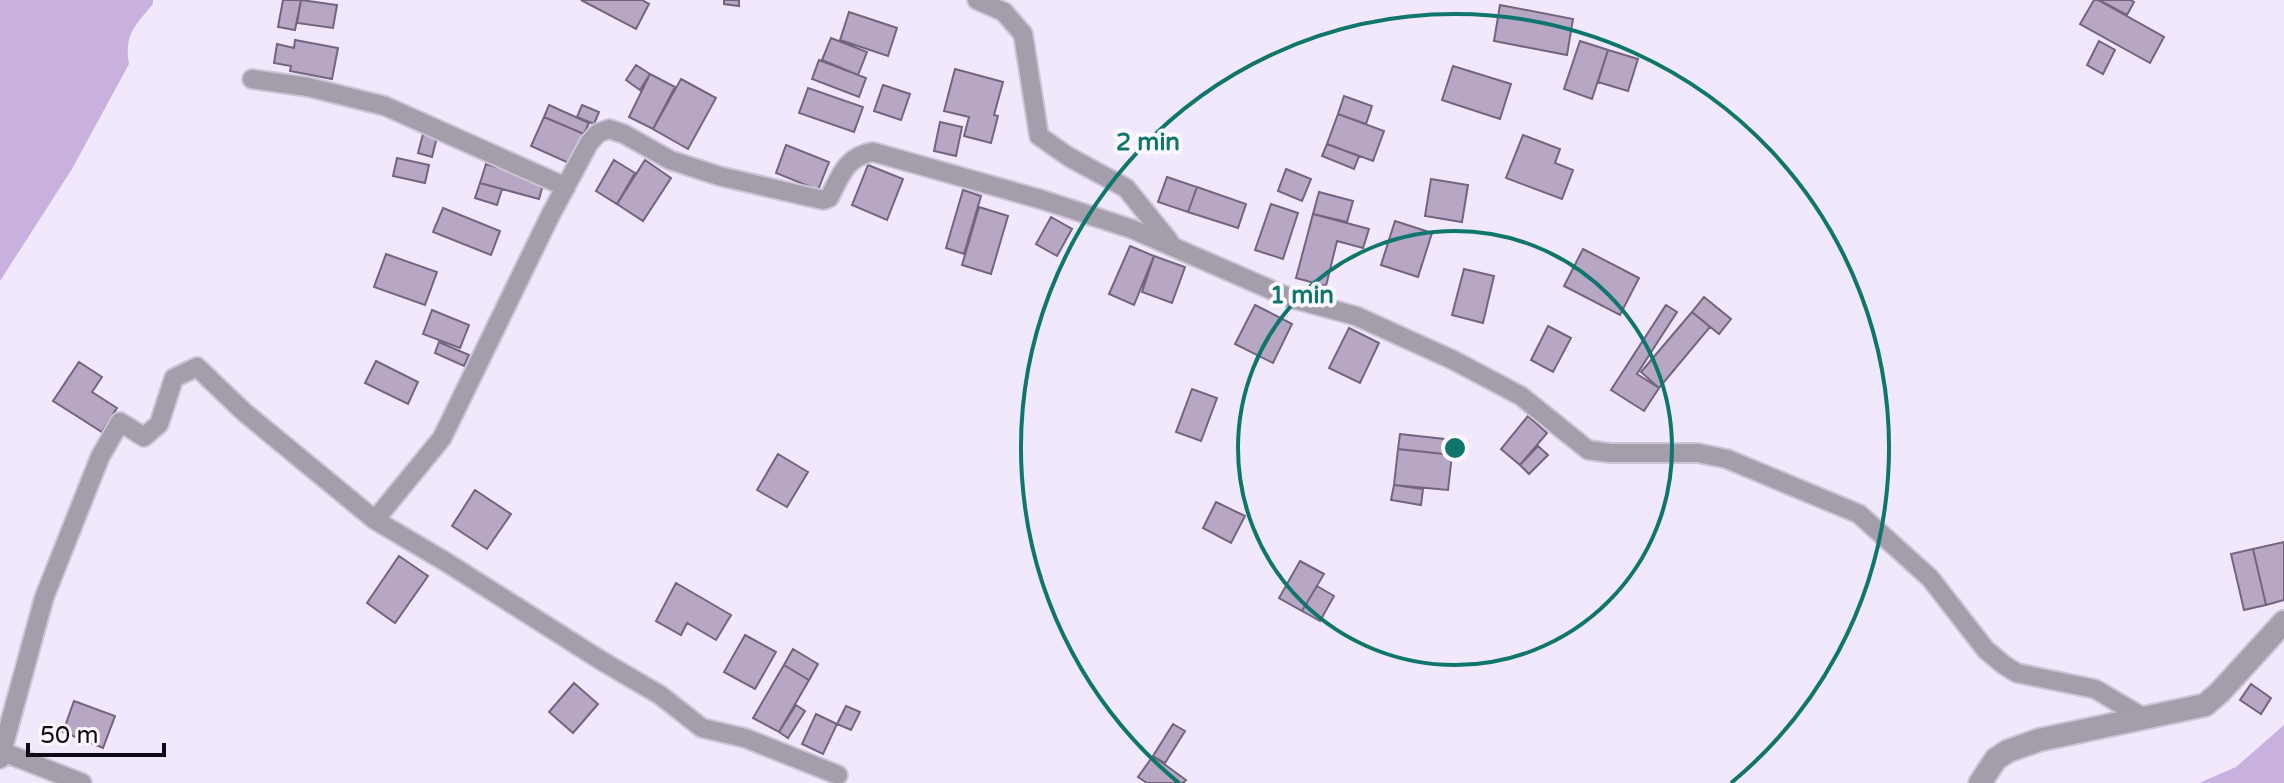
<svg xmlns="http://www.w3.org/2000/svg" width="2284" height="783" viewBox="0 0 2284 783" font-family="'Varela Round',sans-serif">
<rect width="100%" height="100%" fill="#f2e8fc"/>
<path fill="#c9b1df" d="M0,0H153V4C135,26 124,34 129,64L72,169L0,281Z
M2284,725V783H2199L2236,767Z"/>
<path fill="#b7a7c5" stroke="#736480" stroke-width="2" d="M283,0H301L295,30L278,27Z
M301,0L337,5L333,28L297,23Z
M581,0H642L649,4L636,29Z
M724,0H739V6L724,4Z
M2094,0H2098L2164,37L2150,63L2080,24Z
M2099,0H2131L2134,2L2127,15Z
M1500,5L1573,19L1567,55L1494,41Z
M849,12L897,28L888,56L840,40Z
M831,38L867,52L858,75L822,60Z
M295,40L338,48L332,79L290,71L291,66L274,63L277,44L294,48Z
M1580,41L1608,50L1592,99L1564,89Z
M2099,41L2115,50L2103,74L2087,65Z
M1608,50L1638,59L1628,91L1598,82Z
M819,60L866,78L859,97L812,79Z
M636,65L650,74L640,90L626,80Z
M1453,66L1511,84L1500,119L1442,100Z
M955,69L1003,82L994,115L998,116L991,143L964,136L969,117L944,111Z
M650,74L675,87L653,129L629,117Z
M681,79L716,98L688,149L653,129Z
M883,85L910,94L901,120L874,111Z
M808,88L863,107L854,132L799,113Z
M1344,96L1372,106L1366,124L1338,114Z
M549,105L589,123L584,134L544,117Z
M582,105L599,112L594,124L577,117Z
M1338,114L1384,131L1373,161L1327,144Z
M544,117L584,134L571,164L531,146Z
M940,122L962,127L956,156L934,151Z
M423,134L437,137L432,157L418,153Z
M1523,135L1560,149L1555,163L1573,170L1562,199L1506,178Z
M1327,144L1359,156L1354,169L1322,156Z
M786,145L829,162L818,190L776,173Z
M397,158L429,165L425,183L393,176Z
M614,160L635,173L617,204L596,191Z
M645,160L671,178L643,221L617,204Z
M486,164L544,181L539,199L480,183Z
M868,165L903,179L887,220L852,205Z
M1286,169L1311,179L1302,201L1278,191Z
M1167,177L1197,187L1188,212L1158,202Z
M1431,179L1468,185L1462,222L1425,216Z
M480,183L502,189L497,205L475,198Z
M1197,187L1246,204L1238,228L1188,212Z
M963,190L981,196L964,254L946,248Z
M1319,192L1353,201L1347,222L1313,214Z
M1271,204L1298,213L1283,259L1255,250Z
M979,207L1008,216L991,274L962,265Z
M443,208L500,231L491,255L433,232Z
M1313,214L1369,229L1363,248L1337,241L1326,286L1296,278Z
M1051,217L1072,229L1057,256L1036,244Z
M1395,221L1432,233L1418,277L1381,265Z
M1130,246L1154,256L1134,305L1109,294Z
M1583,249L1639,278L1620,315L1564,286Z
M386,254L437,272L425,305L374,287Z
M1154,256L1185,267L1172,303L1142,292Z
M1464,269L1494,276L1483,323L1452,315Z
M1704,297L1731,319L1719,334L1692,312Z
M1255,305L1292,324L1273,363L1235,344Z
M1666,305L1677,312L1637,374L1659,388L1644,411L1611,390Z
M432,310L469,325L460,348L423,334Z
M1692,312L1710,327L1659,388L1641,372Z
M1548,326L1571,338L1553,372L1531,360Z
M1349,328L1379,343L1360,383L1329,368Z
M439,342L469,355L464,366L435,353Z
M376,361L418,382L408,404L365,383Z
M79,362L102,377L92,392L117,408L102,432L53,401Z
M1192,389L1217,398L1201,441L1176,432Z
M1528,416L1547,433L1520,465L1501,449Z
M1400,434L1453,440L1452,455L1398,449Z
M1538,446L1548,455L1529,474L1520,465Z
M1398,449L1452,455L1448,490L1394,485Z
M778,454L808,472L787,507L757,490Z
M1394,485L1423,489L1421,505L1391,500Z
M475,490L511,514L487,549L452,526Z
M1216,502L1245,516L1231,543L1203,528Z
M2284,542V600L2266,605L2253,549Z
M2253,549L2266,605L2244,610L2231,554Z
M399,556L428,576L395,623L367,603Z
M1300,561L1324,574L1302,611L1279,598Z
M676,583L731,615L716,640L687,623L681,635L656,621Z
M1317,586L1334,596L1320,621L1302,611Z
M745,635L776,652L755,689L724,672Z
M793,649L818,664L809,680L784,665Z
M784,665L809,680L779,732L753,718Z
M574,683L598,704L573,733L549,712Z
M2251,684L2271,698L2261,714L2240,700Z
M74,701L115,716L103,748L63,732Z
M796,705L805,711L788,738L779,732Z
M846,706L860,712L851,730L837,724Z
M816,714L837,724L823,754L802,744Z
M1173,724L1185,731L1165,763L1153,756Z
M1153,756L1186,780L1183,783H1147L1138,777Z"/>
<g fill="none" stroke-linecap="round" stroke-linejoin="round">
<defs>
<path id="minor" d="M977,0L1004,12L1023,34L1039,136L1069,157L1126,188L1169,241
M252,79L308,87L385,106L566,187
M375,520L442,438L551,214L589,143L598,133L609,129L624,134L670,160L719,176L823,200L829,198C840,177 846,156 873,152L1043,200L1132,229L1290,298L1356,316L1453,360L1521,396L1588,450L1610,453H1698L1727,459L1859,514L1930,578L1986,650L2004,665L2017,673L2095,689L2146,719
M3,752L82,783
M0,759L44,598L100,457L120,422L144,437L159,424L174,378L197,367L244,412L375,520L446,562L602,661L660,695L702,728L745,738L838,775"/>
<path id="tertiary" d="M1980,783L1996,759L2008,751L2039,740L2205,705L2220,692L2284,622"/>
</defs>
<use href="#minor" stroke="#cec4d7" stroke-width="22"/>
<use href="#tertiary" stroke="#cec4d7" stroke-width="26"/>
<use href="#minor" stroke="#a49daa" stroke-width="18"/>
<use href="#tertiary" stroke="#a49daa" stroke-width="22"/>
</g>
<g fill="none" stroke="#0f766e" stroke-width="4">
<circle cx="1455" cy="448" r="217"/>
<path d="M1179 783A434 434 0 1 1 1731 783"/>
</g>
<circle cx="1455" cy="448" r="12" fill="#0f766e" stroke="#fcf8ff" stroke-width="4"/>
<g font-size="24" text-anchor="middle" font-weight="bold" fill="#0f766e" stroke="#fcf8ff" stroke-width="8" stroke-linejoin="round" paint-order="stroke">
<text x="1148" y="150">2 min</text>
<text x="1302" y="303">1 min</text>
</g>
<path d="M28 743v12h136v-12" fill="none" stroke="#0f0913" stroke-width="4"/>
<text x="40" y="743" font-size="24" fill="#0f0913" stroke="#fcf8ff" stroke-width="6" paint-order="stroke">50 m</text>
</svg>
